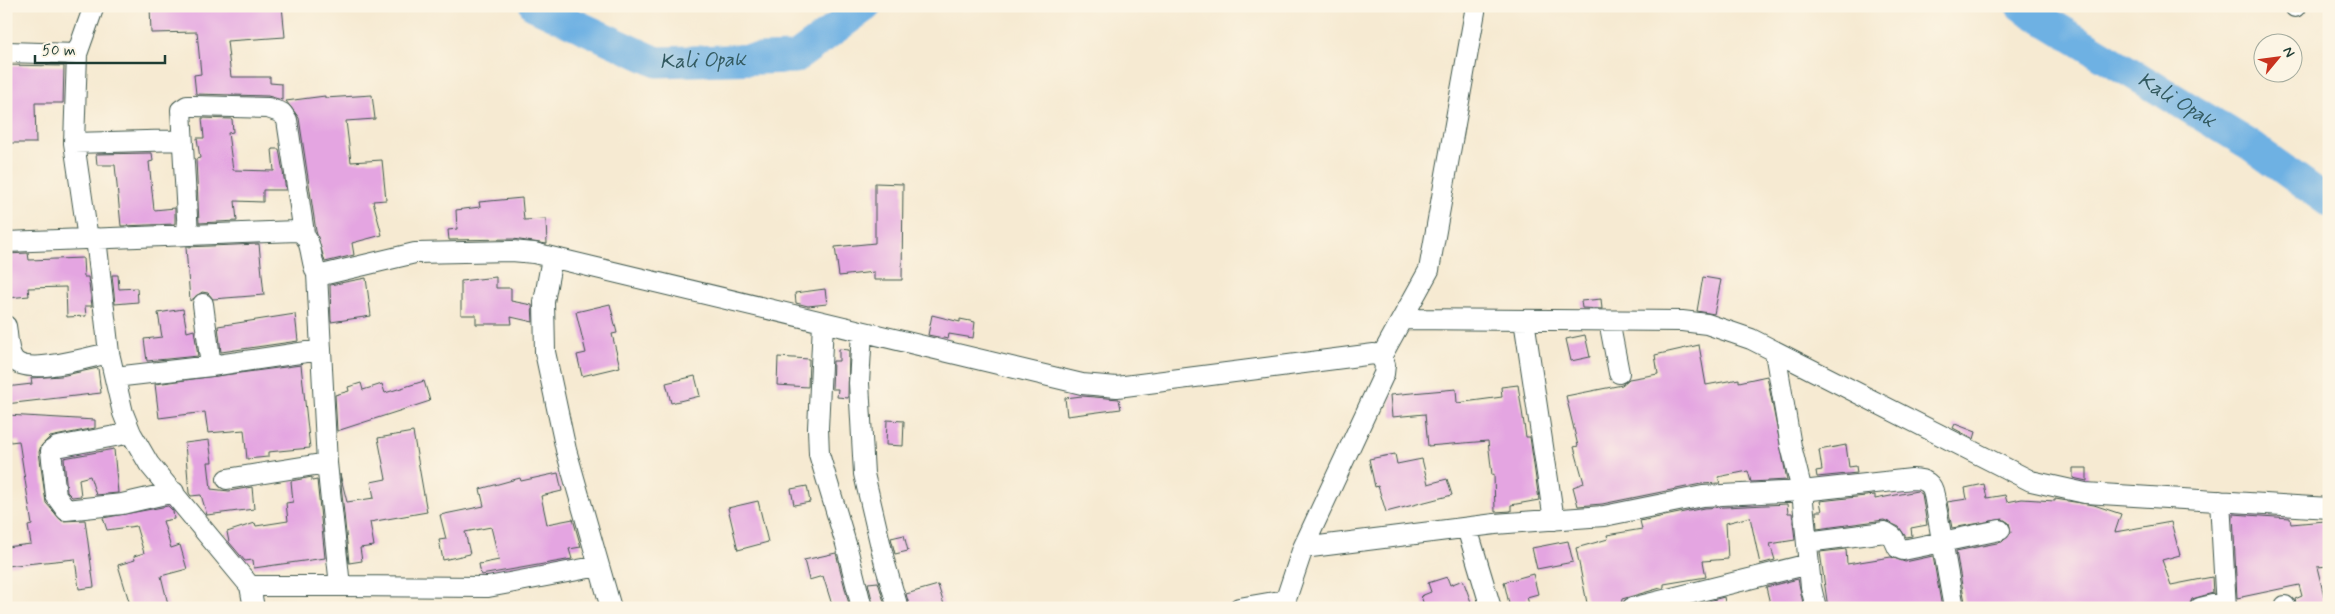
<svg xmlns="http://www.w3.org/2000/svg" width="2335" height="614" viewBox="0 0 2335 614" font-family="Mynerve,sans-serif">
<rect width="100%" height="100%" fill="#fcf5e5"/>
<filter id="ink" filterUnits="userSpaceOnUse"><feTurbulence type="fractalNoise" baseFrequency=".02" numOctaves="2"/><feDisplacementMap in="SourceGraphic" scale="10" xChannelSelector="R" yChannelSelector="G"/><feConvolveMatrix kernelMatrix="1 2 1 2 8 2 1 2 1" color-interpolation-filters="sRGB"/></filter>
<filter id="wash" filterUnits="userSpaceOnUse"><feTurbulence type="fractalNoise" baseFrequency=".0096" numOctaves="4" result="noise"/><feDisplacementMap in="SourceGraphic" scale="20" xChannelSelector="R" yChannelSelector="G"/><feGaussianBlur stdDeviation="1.12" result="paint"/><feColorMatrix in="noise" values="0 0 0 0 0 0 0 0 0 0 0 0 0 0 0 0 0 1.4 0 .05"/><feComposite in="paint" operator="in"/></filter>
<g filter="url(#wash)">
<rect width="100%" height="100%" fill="#f6ead2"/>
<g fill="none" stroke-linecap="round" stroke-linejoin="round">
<g stroke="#6eb1e3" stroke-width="31">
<path id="s1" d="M535,6L657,62L795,58L866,6"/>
<path id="s2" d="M2021,6L2250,145L2329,202"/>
</g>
</g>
<g id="blocks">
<path fill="#e4a5e1" d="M150,6H282L285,37L227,41L231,77H270V83L282,84V100L268,96L196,94L194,75L201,74L197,32L151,33Z
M6,65L64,66L63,103H35L36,143H6Z
M372,95L375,119L346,121L351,162L382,160L386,200L373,201L382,235L352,243L354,255L325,262L316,231L299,118L286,101L325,96V98Z
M202,118L232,119L233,132L228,133L233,170L274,171L272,149H279L286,190H263V202L235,201L237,221L199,223L196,159L200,158L197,138H204Z
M152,153L153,161L149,162L154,210L175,208V224L121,226L115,165H97L96,154Z
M875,183L903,184L902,280H874V272L839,276L835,247L875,243Z
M522,198L524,220L546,219L547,244L513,239L449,240L448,230L457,229L456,210L480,207L479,202Z
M259,244L264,295L213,299L208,293L202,292L190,301L186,247Z
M28,253L29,260L83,258L84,277H88L92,306H85L86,316L67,317L66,287L28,288L29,296L8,298L6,254Z
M112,275H118L119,289L137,288L138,302L115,304Z
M496,277V288H511V301L532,305L533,322L511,317L512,324H476V315H461V281Z
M1703,277L1721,280L1714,314L1697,311Z
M366,278L371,316L331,322L330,285Z
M825,289L827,304L808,306L796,303L795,293Z
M1601,299L1602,309L1582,308L1581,301Z
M610,304L617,333L612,334L620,367L582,376L577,355L586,353L576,312Z
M183,309L187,332L194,330L198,356L147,361L144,339L162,337L158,313Z
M295,314L298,341L221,352L218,326Z
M932,315L960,322V319L975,322L973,338L949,334L948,339L928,335Z
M1585,335L1590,357L1571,361L1566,339Z
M1699,345L1706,385L1739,379V382L1767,376L1787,480L1751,482L1748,471L1718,477L1720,483L1701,484L1602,504L1578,506L1573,487L1584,483L1574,447L1578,446L1566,396L1622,385L1629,379L1658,374L1655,355Z
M839,349L849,350L848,398L837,397L838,389H832L833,361H839Z
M778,357L809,359L808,387L777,385Z
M301,365L310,448L268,452V457L247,459L244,430L208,433L205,412L159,418L155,384Z
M98,368L101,393L6,404V387L32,384L31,378L61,376Z
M695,376L700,396L671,403L666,383Z
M424,381L430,401L337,431L335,395L349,391L348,387L361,383L363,390L382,384L385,393Z
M1518,385L1526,437H1530L1539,500L1511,505V511L1495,512L1494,474L1492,475L1488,441L1428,446L1425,414L1392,417L1390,395L1456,389L1457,403L1502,397L1501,387Z
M1082,396L1119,399L1121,409L1067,416L1065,398Z
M7,415L95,420V428L50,437L41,446L39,452L46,503L62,521L85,520L94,587L79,589L75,559L6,566V547L31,544L28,526L32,525L19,441L10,442Z
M887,420L904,421L903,446L886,445Z
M1955,424L1976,432L1974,439L1953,428Z
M413,432L427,512L370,522L374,546L360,548L362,561L349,563L340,474L347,502L374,498L371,482L386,479L378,438Z
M209,440L212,462H208L211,489L229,491L252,487L254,509L207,515L201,495L191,496L189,493L185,443Z
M1846,445L1849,467L1856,466L1857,473L1817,477L1816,471L1822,470L1819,450Z
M114,449L118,493L96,495L90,476L79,479L81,496L72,497L67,492L64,458Z
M1395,454L1397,464L1422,459L1428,484L1447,479L1452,495L1386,512L1378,486L1375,487L1369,459Z
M2073,468H2087V481L2073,478Z
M558,473L562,491L541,496L547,524L573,519L581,547L569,549L572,559L481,575L479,564L499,560L491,527L465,532L470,554L443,560L439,540L446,539L440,515L484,506L480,489L520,478L521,481Z
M312,477V481L317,480L325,558L254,568L253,560L245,561L229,542L227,532L255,523L256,526L288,521L286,503L293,502L291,481Z
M1984,484L1987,498L2005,495L2007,502L2022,499L2055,501V499L2094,505L2121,514L2115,532L2171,522L2180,555L2162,560L2171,585L2212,577L2213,593L2192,599L2188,608H1966L1956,551L2002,542L2011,533L2009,523L2003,519L1952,528L1947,502L1967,499L1965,488Z
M807,486L810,502L794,505L791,489Z
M1917,491L1922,494L1927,525L1911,528L1912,536L1906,537L1899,527L1884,520L1817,529L1816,511H1822L1820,501L1875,495V499Z
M758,501L768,542L738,550L728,508Z
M1787,504L1788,513H1792L1795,540L1770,544L1775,560L1760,564L1750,517L1726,523L1728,559L1703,561L1706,577L1664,584V587L1622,599L1621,605L1588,608L1576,548L1608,539L1607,535L1642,529L1640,521L1704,508Z
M168,506L173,511L174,519L163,521L171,548L180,545L187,569L161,576L169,608H131L118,565L135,560L134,556L144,553L136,526L107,530L103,518Z
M2233,514L2290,518L2291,524L2325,521L2329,566L2317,567L2327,608H2297L2295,599L2302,596L2299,585L2237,598Z
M904,535L908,551L895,554L891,538Z
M1568,541L1573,562L1537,569L1532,548Z
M1846,549L1847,564L1891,557L1905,562L1933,556L1942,608H1828L1820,552Z
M836,553L850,608H833L823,576L809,580L804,560Z
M1533,574L1538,594L1527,597L1530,608H1510L1504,582Z
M1447,577L1450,585L1463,580L1471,602L1455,608H1425L1421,596L1431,592L1428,583Z
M1798,579L1804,608H1771L1766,587Z
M878,582L886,608H874L868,583Z
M938,585L945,608H910L906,594Z
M1724,597L1726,608H1682Z"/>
</g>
</g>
<g filter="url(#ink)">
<use href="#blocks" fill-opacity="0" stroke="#3f574c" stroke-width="1"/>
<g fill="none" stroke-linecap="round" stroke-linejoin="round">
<defs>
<path id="minor" d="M2295,6V7
M6,52L77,54
M74,143L182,140
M188,235L181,110L187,106H194L268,108L282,113L287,120L304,233
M96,238L109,353L123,413L131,433L149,464L250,586L254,608
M88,239L74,143L77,54L94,6
M6,242L297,231C314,236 309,260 317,274L322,275L415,253L512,251L534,253L1082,384L1117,387L1374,354L1381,357L1385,365L1384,374L1303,548L1283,608
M552,258L544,302L545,352L566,450L611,608
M203,304L211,366
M1402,319L1682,321L1707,324L1751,339L2031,481L2085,493L2329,508
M1524,320L1554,520
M1609,321L1619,373
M823,323L818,428L819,454L846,544L862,608
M6,326C8,336 7,352 14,360C29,376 89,357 109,353
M862,332L859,383L864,474L885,564L898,608
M1775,352L1791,446L1802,491L1912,479C1924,479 1932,482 1934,495L1954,608
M1381,357L1429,270L1476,6
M115,377L211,366L320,350
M131,433L57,447L51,451L56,496L66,510L122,504L174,492
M227,479L327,463
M2220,501L2226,608
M1467,528L1491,608
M1807,542L1885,532L1893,537L1898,548L1903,550L2000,530
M1303,548L1495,524L1604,516L1703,496L1802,491L1811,587L1816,608
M250,586H340L327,463L317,274
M340,586L488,587L599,566
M2285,606V608
M1239,608L1286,600
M1632,608L1809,564
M2200,608L2225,602"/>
</defs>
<use href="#minor" stroke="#3f574c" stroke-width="22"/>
<use href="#minor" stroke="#fff" stroke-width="20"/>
</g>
</g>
<g text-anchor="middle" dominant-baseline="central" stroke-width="4" stroke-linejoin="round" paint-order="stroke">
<g font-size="21" font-style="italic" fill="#335a60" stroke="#fcf5e5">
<text stroke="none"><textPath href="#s1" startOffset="180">Kali Opak</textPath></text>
<text stroke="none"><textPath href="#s2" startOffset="182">Kali Opak</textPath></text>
</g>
</g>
<rect width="2335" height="614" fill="none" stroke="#fcf5e5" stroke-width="25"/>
<g transform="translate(2278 58) rotate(61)"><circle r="24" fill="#fcf5e5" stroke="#a4ab9e"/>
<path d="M0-4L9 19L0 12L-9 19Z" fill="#c8321e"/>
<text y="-8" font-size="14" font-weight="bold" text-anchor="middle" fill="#1f3d34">N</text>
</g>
<path d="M35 55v8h130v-8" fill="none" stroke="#1f3d34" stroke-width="2.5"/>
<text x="42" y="55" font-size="15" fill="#1f3d34" stroke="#fcf5e5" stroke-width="4" paint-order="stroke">50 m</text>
</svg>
